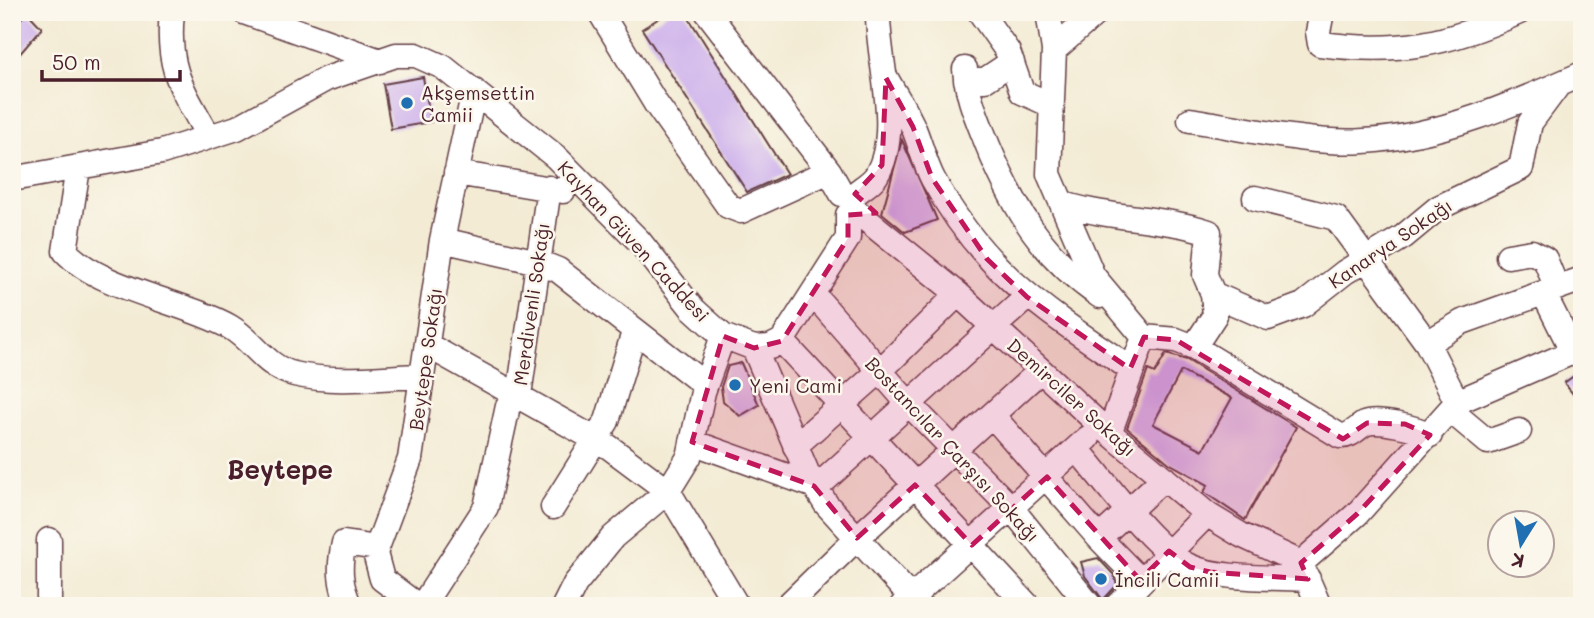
<svg xmlns="http://www.w3.org/2000/svg" width="1594" height="618" viewBox="0 0 1594 618" font-family="Mali,sans-serif">
<rect width="100%" height="100%" fill="#fbf7ec"/>
<filter id="ink" filterUnits="userSpaceOnUse"><feTurbulence type="fractalNoise" baseFrequency=".0143" numOctaves="2"/><feDisplacementMap in="SourceGraphic" scale="14" xChannelSelector="R" yChannelSelector="G"/><feConvolveMatrix kernelMatrix="1 2 1 2 8 2 1 2 1" color-interpolation-filters="sRGB"/></filter>
<filter id="wash" filterUnits="userSpaceOnUse"><feTurbulence type="fractalNoise" baseFrequency=".00686" numOctaves="4" result="noise"/><feDisplacementMap in="SourceGraphic" scale="28" xChannelSelector="R" yChannelSelector="G"/><feGaussianBlur stdDeviation="1.57" result="paint"/><feColorMatrix in="noise" values="0 0 0 0 0 0 0 0 0 0 0 0 0 0 0 0 0 1.4 0 .05"/><feComposite in="paint" operator="in"/></filter>
<g filter="url(#wash)">
<rect width="100%" height="100%" fill="#f3ebd4"/>
<g id="blocks">
<path fill="#cdb1ec" fill-rule="evenodd" d="M27,12L42,28L12,63V28Z
M669,12H685L787,174L747,192L642,29Z
M423,77L431,122L391,129L383,84Z
M902,140L937,220L905,232L882,213Z
M1166,354L1187,360L1296,427L1245,520L1204,492L1208,485L1169,463L1127,428L1148,370L1155,373ZM1181,371L1232,398L1203,450L1153,424Z
M741,363L759,405L740,416L723,401L721,387L728,366Z
M1582,370V405L1564,383Z
M1098,558L1114,575L1117,585L1103,600L1085,576L1081,562Z"/>
</g>
</g>
<g filter="url(#ink)">
<use href="#blocks" fill-opacity="0" stroke="#633e44" stroke-width="2"/>
<g fill="none" stroke-linecap="round" stroke-linejoin="round">
<defs>
<path id="minor" d="M172,12C166,69 182,89 209,137
M244,12L380,61
M600,12L656,104L728,206L741,211L829,171
M707,12L829,171L842,194
M980,12L1008,52L1022,92L1051,105
M1048,12L1054,50
M1097,12L1054,50L1049,174L1093,276L1144,337
M1322,12L1318,32L1320,44C1398,54 1447,45 1519,12
M965,69C967,97 978,120 988,146C1015,210 1042,256 1100,296
M886,78C895,95 907,112 914,129C921,146 925,164 933,179C984,273 1046,311 1131,369
M966,80H985L1012,62
M1190,120C1243,128 1312,145 1364,141C1439,137 1514,104 1582,74
M78,168L65,251C99,289 184,301 230,327C254,341 265,367 294,374C337,384 379,377 422,376
M456,173L563,191
M12,179L162,152L237,128L326,79L396,55H416L443,67L556,157L639,241L692,308L723,336L754,348L770,347L782,341L848,238V215
M855,194C862,188 871,183 876,176C903,132 877,60 878,12
M1255,198L1336,218L1427,343L1457,402
M1064,204C1111,219 1162,217 1209,232L1205,275L1213,294L1215,315L1194,347
M857,212L958,294L1100,425L1208,515L1241,535L1301,563
M442,240L538,262L558,270L705,385
M1508,256L1532,252L1545,259L1556,286
M1213,294L1268,318L1303,305L1345,272L1403,237L1438,208L1521,168L1530,123L1559,84
M1544,294L1574,354
M814,295L908,403L1012,509L1090,606
M1144,337L1176,340L1194,347L1340,436C1350,437 1356,429 1364,424C1377,418 1417,428 1430,435
M782,341L1028,606
M1427,343L1462,322L1582,279
M427,345L609,447L668,491L737,606
M754,348L809,477L826,504L919,606
M1450,410L1488,442L1519,431
M992,415L1099,538L1140,580
M1110,431L1144,337
M692,442L815,486
M795,446L880,371L958,294
M1077,449C1105,481 1153,549 1189,566C1219,580 1275,577 1308,579
M816,488L1027,297
M553,507L607,421L634,332
M1099,538L1164,478
M1301,563L1357,514L1457,402L1582,348
M1301,564L1319,606
M49,606V540
M350,606C339,585 339,565 344,543L377,548
M418,606L382,579L375,553L410,459L442,240L474,91
M422,606L486,507L508,406L519,395L549,188
M564,606L575,584L613,537L668,491L689,457L703,392L723,336
M787,606L857,538L1040,371
M902,606L1088,438
M1117,606L1207,514"/>
</defs>
<use href="#minor" stroke="#633e44" stroke-width="27"/>
<use href="#minor" stroke="#fff" stroke-width="24"/>
</g>
</g>
<path fill="#c2185b" fill-opacity="0.2" stroke="#c2185b" stroke-width="5" stroke-dasharray="14 9" stroke-linejoin="round" d="M886,78L913,127L932,178L987,259L1027,297L1130,369L1144,337L1176,340L1343,439L1367,423L1405,424L1430,435L1357,514L1301,563L1308,579L1210,572L1190,567L1169,551L1140,580L1047,477L972,545L915,485L857,538L814,486L692,442L723,336L754,348L782,341L848,238V215L876,213L855,194L882,165Z"/>
<g fill="#1f6fb2" stroke="#fbf7ec" stroke-width="2.5">
<circle cx="407" cy="103" r="7"/>
<circle cx="735" cy="385" r="7"/>
<circle cx="1101" cy="579" r="7"/>
</g>
<g text-anchor="middle" dominant-baseline="central" stroke-width="5" stroke-linejoin="round" paint-order="stroke">
<g font-size="19" fill="#4a1f2b" stroke="#fbf7ec" text-anchor="start">
<text x="421" y="92">Akşemsettin<tspan x="421" dy="22">Camii</tspan></text>
<text x="749" y="385">Yeni Cami</text>
<text x="1115" y="579">İncili Camii</text>
</g>
<g font-size="19" fill="#4a1f2b" stroke="#fbf7ec">
<text transform="translate(634 241) rotate(47)">Kayhan Güven Caddesi</text>
<text transform="translate(1390 243) rotate(-34)">Kanarya Sokağı</text>
<text transform="translate(531 304) rotate(-82)">Merdivenli Sokağı</text>
<text transform="translate(425 359) rotate(-82)">Beytepe Sokağı</text>
<text transform="translate(1072 397) rotate(42)">Demirciler Sokağı</text>
<text transform="translate(953 449) rotate(47)">Bostancılar Çarşısı Sokağı</text>
</g>
<g font-size="26" font-weight="bold" fill="#4a1f2b" stroke="#fbf7ec">
<text x="280" y="469">Beytepe</text>
</g>
</g>
<rect width="1594" height="618" fill="none" stroke="#fbf7ec" stroke-width="42"/>
<g transform="translate(1521 544) rotate(191)"><circle r="33" fill="#fbf7ec" stroke="#b4a19f" stroke-width="2"/>
<path d="M0-5L12 26L0 18L-12 26Z" fill="#1f6fb2"/>
<text y="-10" font-size="19" font-weight="bold" text-anchor="middle" fill="#4a1f2b">K</text>
</g>
<path d="M42 70v10h138v-10" fill="none" stroke="#4a1f2b" stroke-width="3.5"/>
<text x="52" y="70" font-size="21" fill="#4a1f2b" stroke="#fbf7ec" stroke-width="5" paint-order="stroke">50 m</text>
</svg>
